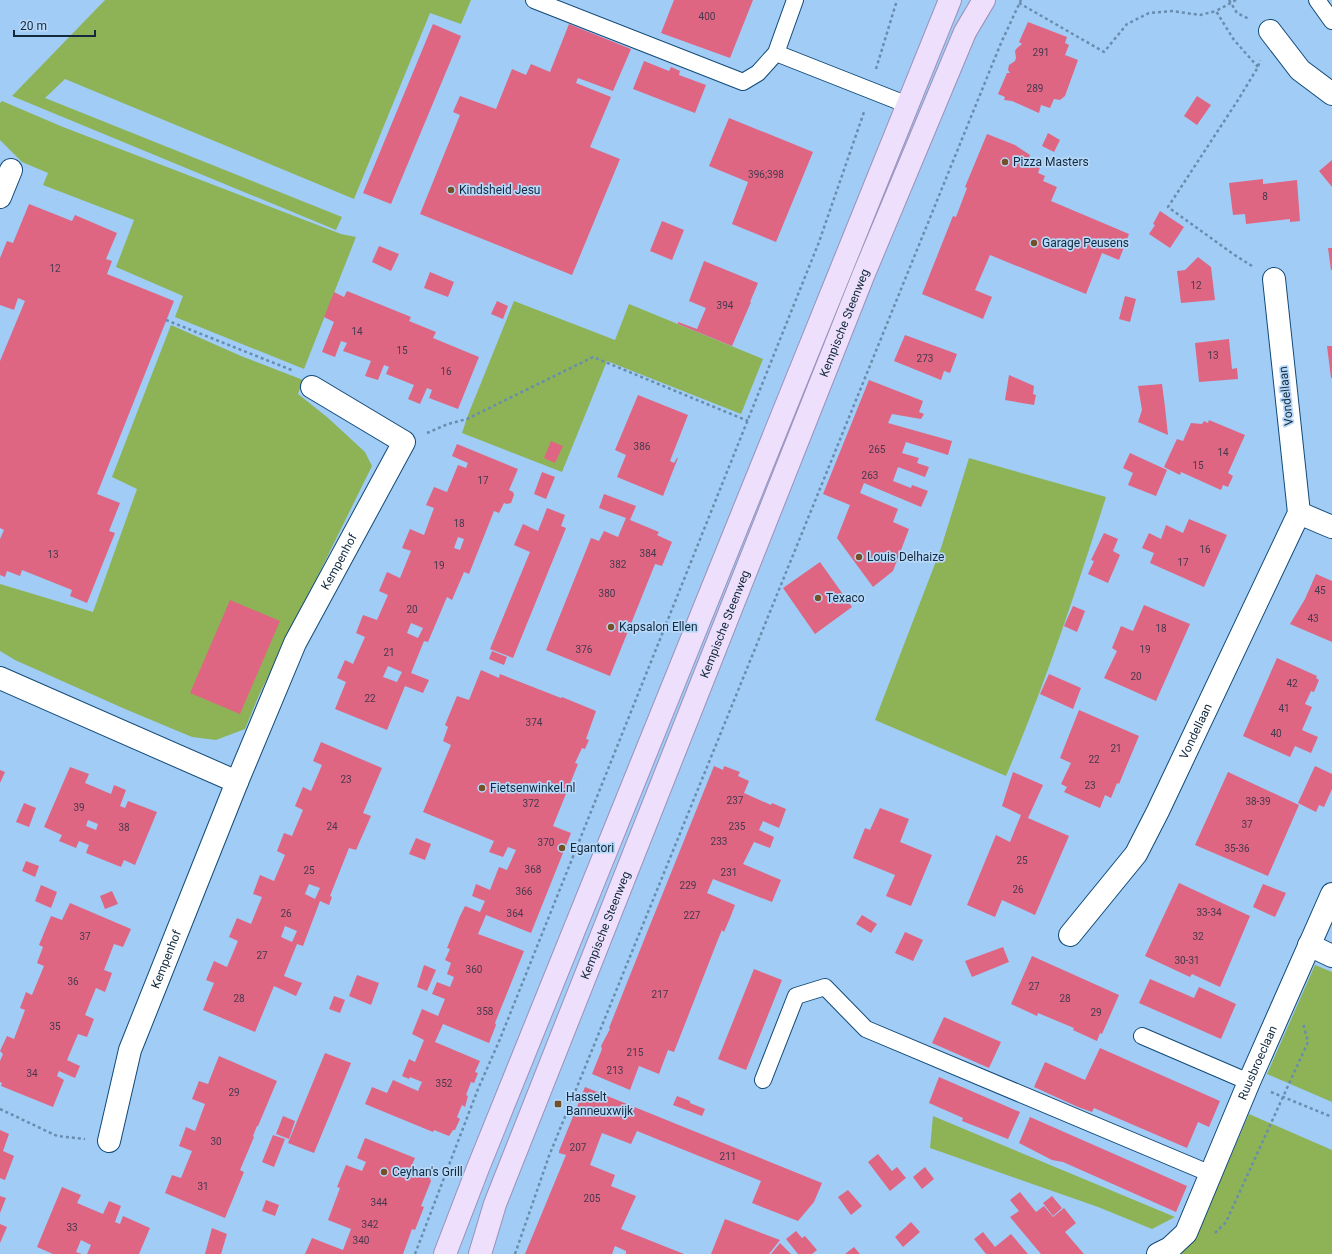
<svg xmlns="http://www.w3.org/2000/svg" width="1332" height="1254" viewBox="0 0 1332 1254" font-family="Roboto,sans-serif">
<rect width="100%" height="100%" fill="#a0ccf6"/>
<path fill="#8eb357" d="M105,0H471L461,24L430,13L354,199L65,79L45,98L342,217L336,230L12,96Z
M2,101L63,127L341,234L356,237L304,369L175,317L183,296L116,267L134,220L43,185L48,173L22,162L0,140V103Z
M514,301L615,340L629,304L763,359L741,414L607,361L562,472L462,433L468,415Z
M171,325L241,356L303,380L298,394L327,417L365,452L372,466L259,695L245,729L216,740L192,737L125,709L15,660L0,651V584L93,612L137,489L112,477Z
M969,458L1106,497C1076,591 1045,685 1006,776L875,720L941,548Z
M1315,965L1332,972V1102L1267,1074Z
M1249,1114L1332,1150V1254H1180L1197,1234Z
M933,1116L1175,1217L1152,1229L1098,1207L930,1148Z"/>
<path fill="#df6682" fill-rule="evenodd" d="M674,0H753L730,58L661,33Z
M1028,22L1067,37L1065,43L1069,45L1065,55L1078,60L1065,96L1060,100L1054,99L1050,108L1041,105L1039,113L1012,101L1004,100L1005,97L998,94L1007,73H1010L1008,70L1009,65L1015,61L1016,58L1015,51L1017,48L1022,44L1019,42Z
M433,24L461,36L391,204L363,193Z
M569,24L631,49L613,91L578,78L576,83L611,97L590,147L620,159L572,275L420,214L460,115L453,112L460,96L496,109L512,69L526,75L531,64L550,72Z
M644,61L669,71L671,67L680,71L679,75L706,85L695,113L633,89Z
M1197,96L1211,105L1197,125L1184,116Z
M729,118L813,152L776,242L732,224L748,182L709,166Z
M1048,133L1060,140L1054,152L1042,146Z
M987,134L1015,145L1030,155L1029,159L1041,165L1038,173L1045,176L1043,181L1057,187L1051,201L1129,234L1119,260L1102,253L1086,294L990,255L975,290L992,297L983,319L922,294L953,216L956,217L967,188L965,187Z
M1332,160V187L1319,171Z
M1263,179V184L1297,180L1300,221L1290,222V219L1246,224L1245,214L1233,215L1229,183Z
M29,204L72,221L75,215L117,233L106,259L112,261L107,274L174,301L97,494L120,503L109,531L115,533L87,603L70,596L72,590L22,570L20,576L7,571L5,577L0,575V539L4,530L0,528V361L25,301L18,298L14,310L0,305V258L7,241L13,243Z
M1160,211L1184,227L1170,248L1149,234L1155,225L1153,224Z
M662,221L684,230L672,260L650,251Z
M379,246L399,254L391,271L372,262Z
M1328,248H1332V270H1331Z
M1198,257L1211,267L1215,300L1181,303L1177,271L1185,270Z
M704,261L758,283L750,302H751L732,346L678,324V322L697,329L706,308L689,301Z
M430,272L454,282L448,297L424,288Z
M347,291L411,317L409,321L436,332L433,338L479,357L458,409L429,398L432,390L427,388L420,404L408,399L414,385L386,374L389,367L384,365L378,380L365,376L371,361L343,351L347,343L341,341L335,357L322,352L334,322L324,317L334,292L344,297Z
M1125,296L1136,299L1130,322L1119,319Z
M497,301L508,306L503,319L491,314Z
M905,335L957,354L950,373L944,371L941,380L894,361Z
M1229,339L1232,369L1237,368L1238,379L1199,382L1195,343Z
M1327,346H1332V378H1331Z
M1009,375L1034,386L1033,394L1036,395L1034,405L1005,400Z
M869,380L923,401L919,412L924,414L921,419L892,414L888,423L952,441L948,455L906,442L902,453L919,458L917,463L929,467L925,477L898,467L893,481L911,488L912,485L928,491L921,507L864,483L860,493L898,509L893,522L909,529L893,571L873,587L837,538L850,505L823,494Z
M1162,384L1165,407L1168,435L1138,422L1142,410L1138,386Z
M638,395L688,415L670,461L674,463L677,458H678L663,496L617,477L626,455L615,450Z
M1209,420L1245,435L1228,473L1233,476L1228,487L1223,485L1221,490L1181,472L1180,475L1164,467L1177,439L1183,441L1191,423L1202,424L1204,421L1208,423Z
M551,441L563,446L555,463L544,458Z
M457,444L518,469L509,490L513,492L514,495L511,503L507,504L504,503L499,513L494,511L469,574L464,572L452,600L447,597L428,642L424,641L411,673L429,680L423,693L405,686L387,730L335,709L346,682L337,678L345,660L353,664L365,637L356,633L363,615L377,620L388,595L379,591L387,572L400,578L411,551L402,548L410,529L424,535L434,508L426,505L434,487L447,492L458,465L466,468L468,463L452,456ZM458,537L464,539L460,550L454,548ZM411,623L423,628L418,638L407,633ZM388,666L402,672L397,682L383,677Z
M1130,453L1167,470L1156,496L1128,485L1133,473L1123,468Z
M542,472L555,477L546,499L534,494Z
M604,494L636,506L630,520L659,532L657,535L672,542L662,566L655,564L610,676L546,650L591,538L599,541L604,531L618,537L626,518L599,508Z
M547,508L565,515L561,526L566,528L513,658L490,649L530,552L514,545L523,524L538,531Z
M1189,519L1227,535L1204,587L1150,563L1154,553L1142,548L1149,533L1161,539L1166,525L1183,533Z
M1104,533L1118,539L1113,551L1120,555L1108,583L1088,574L1094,561L1091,560Z
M820,562L852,607L815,634L783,588Z
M1316,574L1332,581V642L1290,624L1305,599Z
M230,600L280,621L240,714L190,693Z
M1144,605L1190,624L1156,701L1104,678L1117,651L1112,648L1121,626L1133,631Z
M1073,606L1085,611L1077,632L1064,626Z
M492,651L507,657L504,665L489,659Z
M1277,658L1317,676L1316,678L1319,680L1314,692L1311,691L1305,704L1312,707L1302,730L1318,737L1311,753L1295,746L1290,757L1243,736Z
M481,670L499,678L500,674L561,698L562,697L596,711L586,739L589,740L585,749L582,748L575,763L578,764L553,826L571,833L531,933L486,915L478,934L524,951L495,1023L496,1025L489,1043L443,1024L435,1042L480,1061L475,1072L478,1073L474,1083L471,1082L466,1095L468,1096L465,1107L462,1105L457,1117L460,1119L455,1130H453L449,1136L434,1130L433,1132L365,1104L372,1087L387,1093L393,1080L418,1091L422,1082L410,1077L409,1079L402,1076L409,1059L415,1062L424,1040L412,1034L422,1009L438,1016L445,999L432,994L437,982L450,987L454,977L447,974L451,963L445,960L450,949L447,948L460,916L465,906L480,912L485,901L472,896L476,884L490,890L499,867L507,870L516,850L508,847L503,857L489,852L494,841L423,812L451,745L443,741L448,727L445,725L457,696L469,700Z
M1049,674L1081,688L1073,709L1040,694Z
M1079,710L1139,736L1119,784L1117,783L1111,798L1105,795L1100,808L1064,792L1067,787L1061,784L1071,763L1060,758Z
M321,742L382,768L363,813L371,816L356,850L349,848L330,896L332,897L329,905L320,901L303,946L297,944L284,976L302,983L296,996L274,986L255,1032L203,1010L214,983L206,980L214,961L227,967L238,941L229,937L237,918L251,924L262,897L253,894L260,875L274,881L285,855L277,851L284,833L292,836L303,810L295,806L303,787L311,791L322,765L313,761ZM309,884L320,888L315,899L305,894ZM285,926L297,931L292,942L281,937Z
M714,766L723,770L724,766L740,772L738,776L749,781L744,793L771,805L772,803L786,809L779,828L763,821L759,830L774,837L770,848L754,842L743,864L781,880L772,902L713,879L707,893L735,905L730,918L724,932L722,930L719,937L674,1052L668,1050L659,1074L639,1066L630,1090L592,1074L602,1049L601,1046L610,1029L609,1028L646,935Z
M1315,766L1332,774V789L1324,807L1319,805L1316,812L1298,803Z
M70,767L89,774L85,783L111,794L114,785L126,790L120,806L125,808L128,801L157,812L135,865L124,860L121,867L86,853L89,845L79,841L76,848L59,841L62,835L44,827ZM88,820L98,824L96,830L86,826Z
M0,770L5,772L0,783Z
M1013,772L1043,785L1028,818L1069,836L1035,915L1002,900L995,917L967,905L996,835L1010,842L1021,815L1002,806Z
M1228,772L1299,805L1268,876L1195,845Z
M24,803L36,808L29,827L16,822Z
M880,808L909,819L900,842L932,855L911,906L886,896L895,875L853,858L865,828L870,830Z
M416,838L431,844L425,860L409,854Z
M26,861L39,866L35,877L22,871Z
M1179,883L1250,916L1220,987L1192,974L1190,977L1145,956Z
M1263,884L1286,893L1275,917L1253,907Z
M41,885L57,892L51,908L35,901Z
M112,891L118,904L105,909L100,896Z
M70,903L131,929L123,947L114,944L104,970L112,973L105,992L96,988L85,1015L94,1019L87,1037L78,1034L67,1060L80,1066L75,1078L59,1071L57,1076L64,1080L53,1107L1,1086L2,1083L0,1082V1061L3,1054L0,1051L7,1036L14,1039L25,1010L20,1008L26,992L32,995L44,966L37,963L43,947L39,945L51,916L62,920Z
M862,915L877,924L871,933L856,924Z
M905,932L923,940L913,961L895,953Z
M1003,947L1009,962L972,977L965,961Z
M1032,956L1119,995L1102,1034L1100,1033L1097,1041L1073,1030L1074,1028L1038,1013L1037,1016L1011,1004Z
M424,965L436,970L427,991L417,987Z
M754,969L782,980L746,1070L718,1059Z
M357,975L379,983L371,1005L349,996Z
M1150,979L1194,998L1199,987L1236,1004L1221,1039L1139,1003Z
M334,996L345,1000L340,1013L329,1009Z
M944,1017L1001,1042L989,1068L932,1043Z
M1100,1048L1220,1101L1209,1127L1198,1122L1187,1148L1094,1108L1092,1112L1078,1107L1034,1087L1045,1062L1085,1080Z
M325,1053L351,1063L314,1153L288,1143Z
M219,1056L277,1081L258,1126H257L253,1136L254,1137L240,1170L244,1172L225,1218L165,1193L172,1175L181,1178L192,1151L179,1146L186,1127L195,1131L205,1104L192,1099L199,1081L208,1084Z
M939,1077L1020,1112L1008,1139L962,1121L963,1118L929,1103Z
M585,1087L822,1183L814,1202L798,1221L752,1203L761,1181L637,1131L631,1144L602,1133L590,1165L615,1175L611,1186L636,1196L621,1229L684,1254H626V1251L615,1246L612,1254H525L566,1155L559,1153V1151Z
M677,1096L690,1101V1103L705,1109L702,1116L673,1105Z
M283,1116L295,1121L289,1139L276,1134Z
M1030,1117L1187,1186L1176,1212L1063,1162L1052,1160L1019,1143Z
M0,1130L9,1134L3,1151L14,1156L5,1180L0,1178Z
M273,1135L285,1139L274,1167L262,1162Z
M365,1138L415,1158L411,1167L428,1173L431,1181L421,1206L424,1207L415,1230L412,1229L403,1254H305L312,1238L343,1250L351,1229L328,1220L340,1188L337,1187L346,1165L362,1171L366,1162L357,1158Z
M878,1154L892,1171L897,1167L906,1178L890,1191L868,1162Z
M925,1167L934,1179L922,1189L913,1177Z
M62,1187L81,1195L77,1203L103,1214L109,1201L121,1206L115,1222L120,1224L123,1216L150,1228L139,1254H87L91,1245L81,1240L76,1252L82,1254H53L37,1247Z
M848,1190L862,1206L851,1215L838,1197Z
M1020,1192L1036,1212L1044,1206L1053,1217L1064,1208L1076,1223L1065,1232L1084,1254H1041L1010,1217L1019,1211L1010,1200Z
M0,1196L6,1198L0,1213Z
M1052,1196L1062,1208L1053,1216L1043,1203Z
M266,1200L279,1205L275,1216L262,1211Z
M725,1219L780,1240L769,1254H711Z
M911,1222L920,1232L903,1247L895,1237Z
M0,1224L7,1227L0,1243Z
M212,1228L227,1234L221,1254H205Z
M796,1231L802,1238L805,1236L817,1250L812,1254H798L786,1239Z
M983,1232L995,1247L1011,1234L1028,1254H986L974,1239Z
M780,1243L791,1254H771Z
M854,1247L860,1254H845Z"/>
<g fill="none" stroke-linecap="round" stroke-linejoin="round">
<defs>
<path id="service" d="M534,0L743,82L758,73L776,53L795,0
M1317,0L1332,21
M776,53L908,105
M1142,1036L1249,1082
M763,1080L796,996L825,987L866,1029L1211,1174"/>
<g id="minor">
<path d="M1270,31L1300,70L1332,94"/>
<path d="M0,197L11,170"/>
<path d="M1299,513L1332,527"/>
<path d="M0,678L237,782"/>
<path id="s1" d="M1070,935L1136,854L1158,811L1299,513L1274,279"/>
<path d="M1309,945L1332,956"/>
<path id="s2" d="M109,1141L130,1050L237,782L295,643L404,442L312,387"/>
<path id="s3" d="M1158,1254L1170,1248L1186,1233L1249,1082L1332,894"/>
</g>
<g id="primary">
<path d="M445,1254L478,1168L950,0"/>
<path id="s4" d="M480,1254L495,1204L863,276L965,32L984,0"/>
</g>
</defs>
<use href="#service" stroke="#114a77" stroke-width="18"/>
<use href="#minor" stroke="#114a77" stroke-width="24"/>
<use href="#primary" stroke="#9a91ba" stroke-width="24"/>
<path stroke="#698dae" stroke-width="2.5" stroke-dasharray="3 3" stroke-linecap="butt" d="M1229,0L1237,13L1249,19
M1236,0L1216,11L1234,40L1258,67
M1019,3L1104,52L1127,24L1149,13L1172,11L1200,15L1216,11
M876,69L897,0
M1252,266L1233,254L1168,207L1238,100L1258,67L1260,60
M166,320L294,371
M427,433L448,424L467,419L593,357L748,421
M1271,1092L1332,1117
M0,1109L57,1136L85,1139
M1215,1233L1226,1222L1308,1042L1303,1023
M415,1254L478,1089L500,1039L819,242L864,112
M515,1254L549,1156L1001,43L1021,0"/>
<use href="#service" stroke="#fff" stroke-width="16"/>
<use href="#minor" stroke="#fff" stroke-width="22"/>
<use href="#primary" stroke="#eedffd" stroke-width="22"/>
</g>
<g fill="#735028" stroke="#b7d8f8" stroke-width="1.5">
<circle cx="1005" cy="162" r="4"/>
<circle cx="451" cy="190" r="4"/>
<circle cx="1034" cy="243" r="4"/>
<circle cx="859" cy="557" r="4"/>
<circle cx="818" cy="598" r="4"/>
<circle cx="611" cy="627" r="4"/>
<circle cx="482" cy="788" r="4"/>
<circle cx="562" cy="848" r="4"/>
<rect x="554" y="1100" width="8" height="8" rx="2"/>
<circle cx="384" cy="1172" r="4"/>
</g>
<g text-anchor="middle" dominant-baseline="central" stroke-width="3.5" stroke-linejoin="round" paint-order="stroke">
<g font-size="10" fill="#46394f">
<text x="707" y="16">400</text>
<text x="1041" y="52">291</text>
<text x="1035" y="88">289</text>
<text x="766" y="174">396;398</text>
<text x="1265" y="196">8</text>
<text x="55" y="268">12</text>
<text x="1196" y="285">12</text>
<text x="725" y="305">394</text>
<text x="357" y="331">14</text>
<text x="402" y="350">15</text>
<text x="1213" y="355">13</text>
<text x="925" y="358">273</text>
<text x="446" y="371">16</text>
<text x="642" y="446">386</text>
<text x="877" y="449">265</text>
<text x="1223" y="452">14</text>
<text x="1198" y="465">15</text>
<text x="870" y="475">263</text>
<text x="483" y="480">17</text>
<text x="459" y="523">18</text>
<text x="1205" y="549">16</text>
<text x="648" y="553">384</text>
<text x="53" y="554">13</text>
<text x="1183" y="562">17</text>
<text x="618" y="564">382</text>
<text x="439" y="565">19</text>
<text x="1320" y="590">45</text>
<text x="607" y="593">380</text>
<text x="412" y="609">20</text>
<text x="1313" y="618">43</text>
<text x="1161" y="628">18</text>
<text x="584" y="649">376</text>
<text x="1145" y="649">19</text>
<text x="389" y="652">21</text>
<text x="1136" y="676">20</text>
<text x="1292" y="683">42</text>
<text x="370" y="698">22</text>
<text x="1284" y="708">41</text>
<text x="534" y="722">374</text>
<text x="1276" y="733">40</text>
<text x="1116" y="748">21</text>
<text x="1094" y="759">22</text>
<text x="346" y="779">23</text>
<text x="1090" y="785">23</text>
<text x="735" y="800">237</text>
<text x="1258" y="801">38-39</text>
<text x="531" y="803">372</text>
<text x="79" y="807">39</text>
<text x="1247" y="824">37</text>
<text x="332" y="826">24</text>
<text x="737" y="826">235</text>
<text x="124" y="827">38</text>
<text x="719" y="841">233</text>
<text x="546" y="842">370</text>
<text x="1237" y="848">35-36</text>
<text x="1022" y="860">25</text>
<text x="533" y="869">368</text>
<text x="309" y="870">25</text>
<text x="729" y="872">231</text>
<text x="688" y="885">229</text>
<text x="1018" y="889">26</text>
<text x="524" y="891">366</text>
<text x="1209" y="912">33-34</text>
<text x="286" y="913">26</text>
<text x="515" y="913">364</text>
<text x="692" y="915">227</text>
<text x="85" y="936">37</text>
<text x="1198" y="936">32</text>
<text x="262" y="955">27</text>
<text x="1187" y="960">30-31</text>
<text x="474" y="969">360</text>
<text x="73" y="981">36</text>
<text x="1034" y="986">27</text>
<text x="660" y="994">217</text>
<text x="239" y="998">28</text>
<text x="1065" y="998">28</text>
<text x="485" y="1011">358</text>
<text x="1096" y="1012">29</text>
<text x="55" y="1026">35</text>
<text x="635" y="1052">215</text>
<text x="615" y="1070">213</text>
<text x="32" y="1073">34</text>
<text x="444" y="1083">352</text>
<text x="234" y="1092">29</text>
<text x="216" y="1141">30</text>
<text x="578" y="1147">207</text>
<text x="728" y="1156">211</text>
<text x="203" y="1186">31</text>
<text x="592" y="1198">205</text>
<text x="379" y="1202">344</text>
<text x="370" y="1224">342</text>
<text x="72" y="1227">33</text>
<text x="361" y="1240">340</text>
</g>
<g font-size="12" fill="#132a3e" stroke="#b7d8f8" text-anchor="start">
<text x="1013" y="162">Pizza Masters</text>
<text x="459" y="190">Kindsheid Jesu</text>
<text x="1042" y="243">Garage Peusens</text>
<text x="867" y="557">Louis Delhaize</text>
<text x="826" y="598">Texaco</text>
<text x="619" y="627">Kapsalon Ellen</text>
<text x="490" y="788">Fietsenwinkel.nl</text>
<text x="570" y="848">Egantori</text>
<text x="566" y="1097">Hasselt<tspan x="566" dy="14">Banneuxwijk</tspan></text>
<text x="392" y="1172">Ceyhan's Grill</text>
</g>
<g font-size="12" fill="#132a3e" stroke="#b7d8f8">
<text stroke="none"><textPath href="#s4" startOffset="1000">Kempische Steenweg</textPath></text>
<text transform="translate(1286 396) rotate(-96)">Vondellaan</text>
<text stroke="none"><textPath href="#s2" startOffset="625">Kempenhof</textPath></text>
<text stroke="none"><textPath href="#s4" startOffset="676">Kempische Steenweg</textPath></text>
<text stroke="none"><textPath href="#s1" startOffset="241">Vondellaan</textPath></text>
<text stroke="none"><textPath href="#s4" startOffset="352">Kempische Steenweg</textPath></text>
<text stroke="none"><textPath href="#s2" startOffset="191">Kempenhof</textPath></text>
<text stroke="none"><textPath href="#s3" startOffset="220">Ruusbroeclaan</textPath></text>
</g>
</g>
<path d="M14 30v6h81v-6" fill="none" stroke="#132a3e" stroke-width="2"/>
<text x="20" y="30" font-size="12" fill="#132a3e" stroke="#b7d8f8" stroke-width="3" paint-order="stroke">20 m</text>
</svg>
